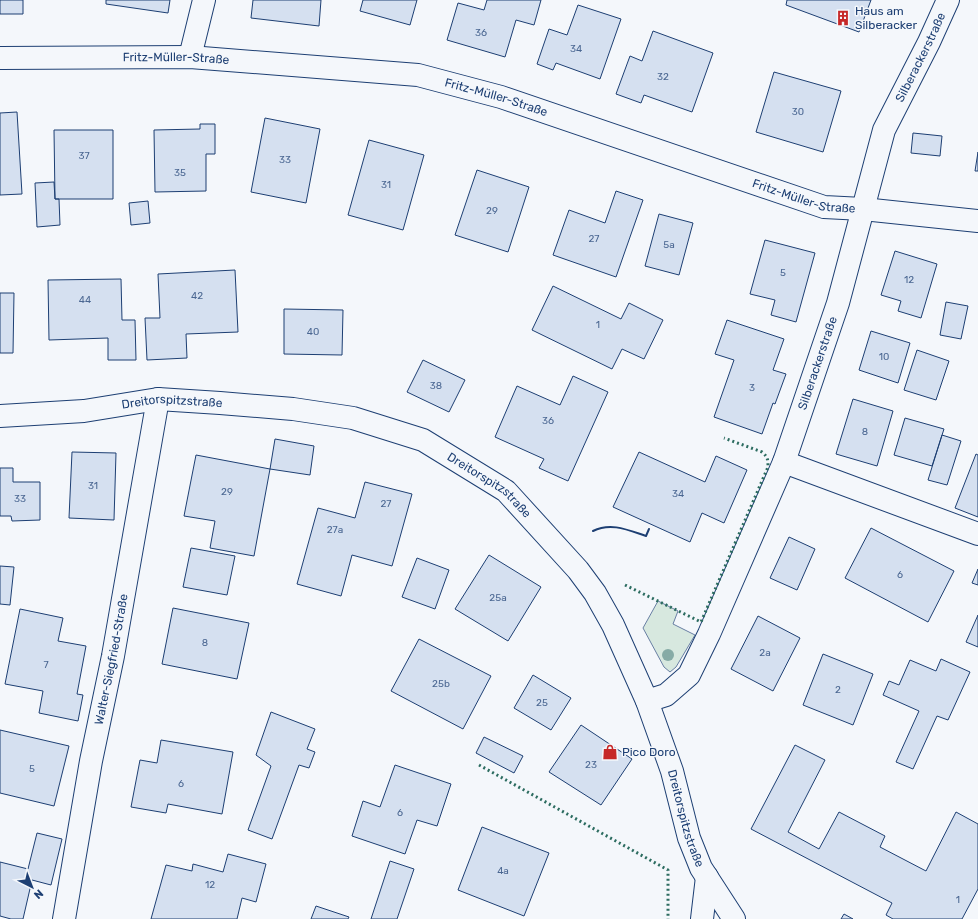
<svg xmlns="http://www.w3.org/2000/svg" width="978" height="919" viewBox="0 0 978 919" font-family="Rubik,sans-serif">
<rect width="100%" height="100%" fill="#f4f7fb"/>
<path fill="#d7e8df" stroke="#687fa3" d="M658,601L678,611L673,624L695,635L676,667L670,672L664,667L643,628Z"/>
<path fill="#d5e0f0" stroke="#1d3f73" d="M0,0H23V14H0Z
M106,0H170L168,13L106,4Z
M253,0H321L319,26L251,18Z
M363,0H417L410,25L360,11Z
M487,0H541L534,25L516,20L505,57L447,40L458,3L484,10Z
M787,0H871L859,32L786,5Z
M578,5L621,19L600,79L556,63L553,70L537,64L549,29L567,35Z
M653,31L713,53L692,112L644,95L641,103L616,94L630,56L642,61Z
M774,72L841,91L823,152L756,132Z
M17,112L22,194L0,195V113Z
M265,118L320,129L306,203L251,192Z
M200,124H215V154H206V191L155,192L154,130L200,129Z
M54,130H113V199H55Z
M913,133L942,136L940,156L911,153Z
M369,140L424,155L403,230L348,215Z
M978,152V171H975Z
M477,170L529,187L508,252L455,235Z
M54,182L55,199H59L60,225L37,227L35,183Z
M616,191L643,200L616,277L553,255L569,210L605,223Z
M148,201L150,223L131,225L129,203Z
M659,214L693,223L679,275L645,266Z
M765,240L815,253L796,322L771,315L775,300L750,294Z
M895,251L937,264L921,318L898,311L901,301L881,295Z
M235,270L238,332L186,334L187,358L147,360L145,318H160L158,274Z
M121,279L122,320H135L136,360H108V338L49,340L48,280Z
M553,286L621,319L629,303L663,320L644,359L622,349L612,369L532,330Z
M0,293H14L13,353H0Z
M946,302L968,306L961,339L940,335Z
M284,309L343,310L342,355L284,354Z
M727,320L784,339L773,370L786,374L775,404L773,403L762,434L714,417L734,360L715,354Z
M871,331L910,343L898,383L859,370Z
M917,350L949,361L936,400L904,390Z
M423,360L465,380L449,412L407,392Z
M573,376L608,392L568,481L539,468L544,459L495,437L517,386L560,405Z
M853,399L893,411L877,466L836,454Z
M905,418L944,429L932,466L894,455Z
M942,435L961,441L947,485L928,480Z
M275,439L314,446L310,475L270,469Z
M72,452L116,453L114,520L69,518Z
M639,452L705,482L716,456L747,470L724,523L702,513L690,542L613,507Z
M976,454L978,455V517L955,508Z
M196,455L270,469L254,556L210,548L215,521L184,516Z
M0,468H13V482H40V520L12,521L11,516H0Z
M365,482L412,494L392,566L352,555L341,596L297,584L318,508L355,518Z
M871,528L954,571L928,622L845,578Z
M789,537L815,549L797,590L770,578Z
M191,548L235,556L227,595L183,587Z
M489,555L541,587L508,641L455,609Z
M417,558L449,570L435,609L402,597Z
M0,566L14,567L10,605L0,604Z
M978,569V585L972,583Z
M173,608L249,623L237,679L162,664Z
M20,609L63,618L58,641L86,646L77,694L83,695L78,721L39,713L43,691L5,684Z
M978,615V647L966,642Z
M758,616L800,638L773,691L731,669Z
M419,639L491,676L463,729L391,691Z
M823,654L873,674L853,725L803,705Z
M941,659L970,672L948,720L937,716L913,769L896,762L919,711L883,695L889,681L899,685L910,660L936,671Z
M533,675L571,698L551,730L514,708Z
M271,712L315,729L307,749L315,752L309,768L299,765L272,839L248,830L271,766L256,755Z
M581,725L632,759L601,805L549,772Z
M0,730L69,746L54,806L0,793Z
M484,737L523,756L514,773L476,753Z
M161,740L233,752L222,814L168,804L166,813L131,807L140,760L157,763Z
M795,745L825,760L788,832L819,849L839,812L885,836L880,847L926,871L956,812L978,824V889L962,919H893L886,915L892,903L751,829Z
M395,765L451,784L437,826L417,820L405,854L352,836L363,801L380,807Z
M482,827L549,853L524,916L458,890Z
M37,833L62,839L51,885L32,880L23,919H11L0,916V862L28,869Z
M228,854L266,864L256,902L242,898L237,919H151L166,865L192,871L193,864L223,872Z
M390,861L414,869L397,919H371Z
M316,906L349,917L348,919H311Z
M844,914L853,919H841Z"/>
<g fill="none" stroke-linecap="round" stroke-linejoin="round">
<defs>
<g id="minor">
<path d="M190,57L204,0"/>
<path id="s1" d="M0,58L190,57L418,75L501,97L824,207L863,209L978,221"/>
<path id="s2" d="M0,416L84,411L158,399L220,403L293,409L353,418L423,440L506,491L578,570L595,593L613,625L647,701L672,771L689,838L701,868L734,919"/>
<path d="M784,462L978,534"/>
<path id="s3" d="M647,701L666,695L689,675L709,634L784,462L838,303L884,130L929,42L948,0"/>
<path id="s4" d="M64,919L91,761L113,656L158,399"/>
<path d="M702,919L707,877"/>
</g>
</defs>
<use href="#minor" stroke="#1d3f73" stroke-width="24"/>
<use href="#minor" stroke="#f4f7fb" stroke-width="22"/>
<path stroke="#2c6c60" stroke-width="3" stroke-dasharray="2 3" stroke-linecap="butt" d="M625,585L701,622L768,467C768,460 768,457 762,452L724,438
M479,765L668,870V919"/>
<path stroke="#1d3f73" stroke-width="2" d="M593,531C611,522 628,530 646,536L649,529"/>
</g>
<circle fill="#86aba6" cx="668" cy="655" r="6"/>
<defs>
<symbol id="building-bare" viewBox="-9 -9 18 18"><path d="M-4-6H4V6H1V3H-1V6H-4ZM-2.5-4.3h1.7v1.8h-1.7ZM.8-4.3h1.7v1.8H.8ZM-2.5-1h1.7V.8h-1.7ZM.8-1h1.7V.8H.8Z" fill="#c62828" stroke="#f4f7fb" stroke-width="2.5" paint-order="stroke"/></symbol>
<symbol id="shop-bare" viewBox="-9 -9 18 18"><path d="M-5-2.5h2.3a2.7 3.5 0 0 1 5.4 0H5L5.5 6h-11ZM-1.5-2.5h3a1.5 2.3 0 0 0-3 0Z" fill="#c62828" stroke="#f4f7fb" stroke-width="2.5" paint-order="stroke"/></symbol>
</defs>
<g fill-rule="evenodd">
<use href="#building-bare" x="832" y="7" width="22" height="22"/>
<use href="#shop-bare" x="599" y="741" width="22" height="22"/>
</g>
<g text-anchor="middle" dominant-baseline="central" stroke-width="3" stroke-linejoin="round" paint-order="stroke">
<g font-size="10" fill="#4b6792">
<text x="481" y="33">36</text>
<text x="576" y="49">34</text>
<text x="663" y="77">32</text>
<text x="798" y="112">30</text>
<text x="84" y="156">37</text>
<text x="285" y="160">33</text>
<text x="180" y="173">35</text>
<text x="386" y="185">31</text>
<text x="492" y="211">29</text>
<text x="594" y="239">27</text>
<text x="669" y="245">5a</text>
<text x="783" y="273">5</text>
<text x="909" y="280">12</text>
<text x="197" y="296">42</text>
<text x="85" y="300">44</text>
<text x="598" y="325">1</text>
<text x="313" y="332">40</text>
<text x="884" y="357">10</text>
<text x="436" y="386">38</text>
<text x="752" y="388">3</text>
<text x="548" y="421">36</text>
<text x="865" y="432">8</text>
<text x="93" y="486">31</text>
<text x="227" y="492">29</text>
<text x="678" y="494">34</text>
<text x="20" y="499">33</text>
<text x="386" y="504">27</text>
<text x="335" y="530">27a</text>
<text x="900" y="575">6</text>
<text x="498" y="598">25a</text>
<text x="205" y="643">8</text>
<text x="765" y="653">2a</text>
<text x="46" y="665">7</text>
<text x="441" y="684">25b</text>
<text x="838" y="690">2</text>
<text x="542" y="703">25</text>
<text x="591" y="765">23</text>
<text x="32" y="769">5</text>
<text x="181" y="784">6</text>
<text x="400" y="813">6</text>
<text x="503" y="871">4a</text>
<text x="210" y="885">12</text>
<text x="958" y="900">1</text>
</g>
<g font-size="12" fill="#1d3f73" stroke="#f4f7fb" text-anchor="start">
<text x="855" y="11">Haus am<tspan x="855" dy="14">Silberacker</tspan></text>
<text x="622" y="752">Pico Doro</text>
</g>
<g font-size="12" fill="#1d3f73" stroke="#f4f7fb">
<text stroke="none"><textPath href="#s3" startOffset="712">Silberackerstraße</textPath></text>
<text stroke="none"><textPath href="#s1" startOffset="176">Fritz-Müller-Straße</textPath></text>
<text stroke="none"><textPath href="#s1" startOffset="500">Fritz-Müller-Straße</textPath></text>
<text stroke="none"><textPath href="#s1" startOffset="824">Fritz-Müller-Straße</textPath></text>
<text stroke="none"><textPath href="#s3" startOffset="388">Silberackerstraße</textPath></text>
<text stroke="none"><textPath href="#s2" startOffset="173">Dreitorspitzstraße</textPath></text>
<text stroke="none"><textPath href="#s2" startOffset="509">Dreitorspitzstraße</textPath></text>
<text stroke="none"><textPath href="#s4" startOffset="264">Walter-Siegfried-Straße</textPath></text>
<text stroke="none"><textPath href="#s2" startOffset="905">Dreitorspitzstraße</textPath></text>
</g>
</g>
<g transform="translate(32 887) rotate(138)" stroke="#f4f7fb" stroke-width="3" paint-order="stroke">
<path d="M0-3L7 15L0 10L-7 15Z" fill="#1d3f73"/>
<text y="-6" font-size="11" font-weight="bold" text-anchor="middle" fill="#1d3f73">N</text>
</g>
</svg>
